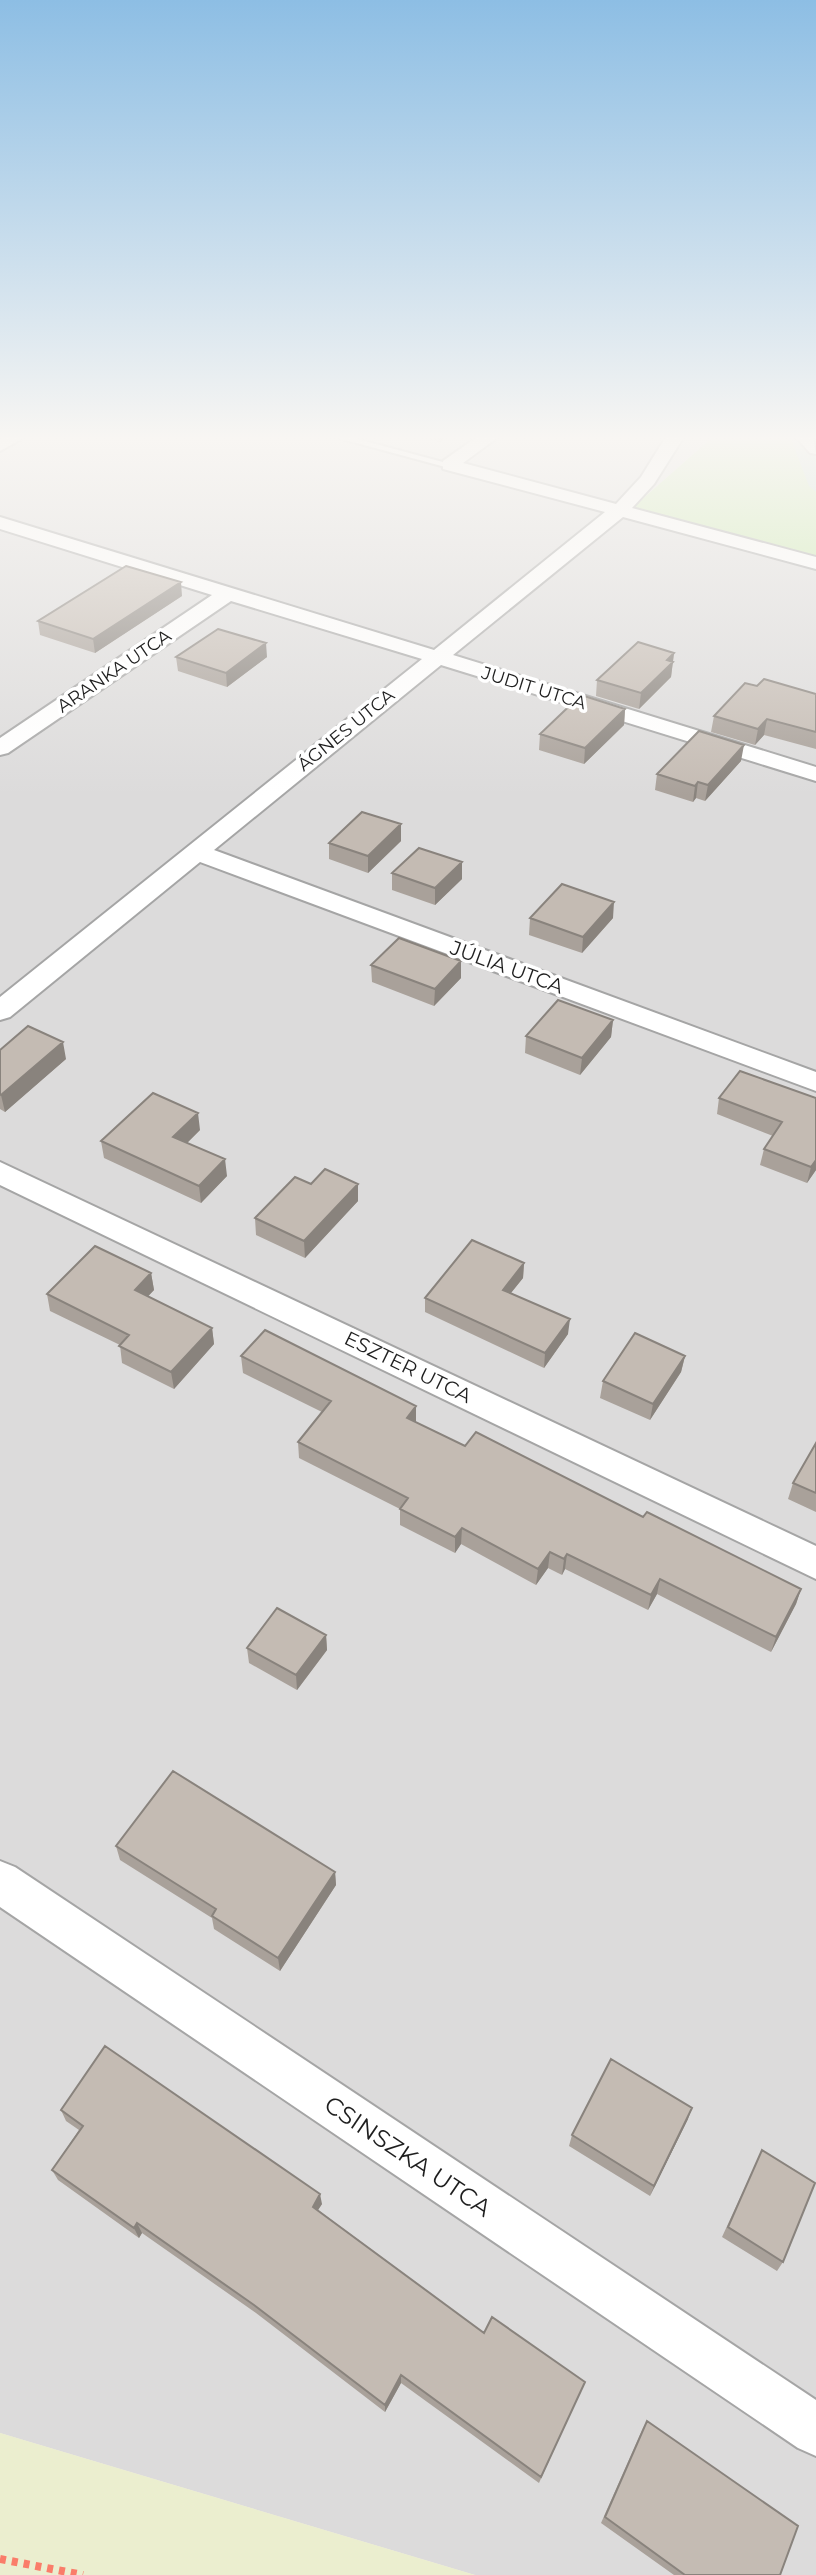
<svg xmlns="http://www.w3.org/2000/svg" width="816" height="2575" viewBox="0 0 816 2575" font-family="Montserrat,sans-serif">
<rect width="100%" height="100%" fill="#efebe4"/>
<path fill="#dcdbdb" d="M0,435H715L632,508L816,558V2575H475L0,2433Z"/>
<path fill="#ebeecf" d="M0,2433L475,2575H0Z"/>
<path fill="#c7e9a9" d="M715,435H816V558L631,509Z"/>
<path fill="#c1ddd1" d="M797,435H816V492L809,486L791,439Z"/>
<g fill="none" stroke-linecap="round" stroke-linejoin="round">
<defs>
<path id="lane" d="M327,435H342L454,465L449,468Z"/>
<path id="street" d="M7,435H29L0,451V439Z
M480,435H501L463,463L616,504L641,477L667,435H685L654,484L632,508L816,557V569L623,517L453,655L816,767V781L441,665L214,850L816,1072V1091L200,862L10,1017L0,1020V997L422,659L231,601L8,753L0,755V738L212,595L0,529V517L434,650L605,512L443,469V461Z
M794,435H813L816,454L810,453Z
M0,1162L816,1546V1579L0,1185Z
M0,1861L15,1867L816,2400V2456L798,2448L0,1907Z"/>
</defs>
<use href="#lane" stroke="#a5a5a5" stroke-width="4"/>
<use href="#street" stroke="#a5a5a5" stroke-width="4"/>
<path stroke="#fa7d6a" stroke-width="8" stroke-dasharray="6 6" stroke-linecap="butt" d="M0,2559L83,2575"/>
<use href="#lane" fill="#fff" fill-rule="evenodd"/>
<use href="#street" fill="#fff" fill-rule="evenodd"/>
</g>
<path fill="#a9a19a" d="M413,435H449L440,442Z
M182,596L95,653L40,635L38,621Z
M674,653L671,677L639,709L596,696L597,680Z
M176,657H267L227,687L178,671Z
M757,686L816,694V749L764,735L755,745L711,732L714,716Z
M625,709L624,725L584,764L539,750L540,734Z
M741,761L705,801L696,798L693,802L655,790L657,774Z
M401,841L368,873L329,859V843Z
M462,862V879L435,905L392,890V873Z
M530,918H613L582,953L529,935Z
M371,965L461,978L434,1006L372,982Z
M613,1020L611,1037L580,1075L525,1053L526,1036Z
M0,1050L66,1059L5,1112L0,1109Z
M719,1098H816V1170L807,1183L760,1165L764,1149L773,1136L717,1114Z
M200,1130L187,1143L227,1176L201,1203L104,1158L101,1141Z
M311,1184L358,1201L305,1258L256,1235L255,1218Z
M524,1263L523,1278L511,1293L568,1334L544,1368L425,1312V1298Z
M151,1273L154,1290L148,1296L212,1328L214,1344L174,1389L122,1363L120,1345L50,1311L47,1294Z
M241,1356L416,1422L465,1446L643,1517L801,1589L796,1604L771,1652L657,1594L648,1610L565,1569L562,1575L548,1568L536,1585L461,1544L455,1553L400,1525V1509L299,1458L298,1442L322,1412L243,1373Z
M685,1356L681,1372L650,1420L600,1398L603,1381Z
M816,1443V1512L788,1499L793,1483Z
M326,1635L327,1650L297,1690L249,1663L247,1648Z
M116,1846L335,1872L336,1885L280,1971L214,1929L212,1918L120,1860Z
M61,2110L322,2204L318,2210L484,2333L585,2382L539,2483L401,2383L385,2412L256,2313L142,2233L139,2238L58,2180L52,2170L79,2130L66,2121Z
M688,2119L650,2196L569,2146L572,2135Z
M762,2150L783,2262L777,2271L722,2237Z
M647,2421L780,2575H674L601,2523L643,2428Z"/>
<path fill="#89837d" d="M440,435H449L440,442Z
M181,582L182,596L95,653L93,639Z
M266,643L267,657L227,687L226,673Z
M674,653L671,677L639,709L641,693L667,660Z
M625,709L624,725L584,764L585,748Z
M767,719L764,735L755,745L758,729Z
M744,745L741,761L705,801L708,785Z
M698,782L696,798L693,802L695,786Z
M401,824V841L368,873V856Z
M462,862V879L435,905V888Z
M614,902L613,918L582,953L583,937Z
M461,961V978L434,1006L435,989Z
M613,1020L611,1037L580,1075L582,1058Z
M63,1042L66,1059L5,1112L1,1095Z
M198,1113L200,1130L176,1154L173,1137Z
M225,1159L227,1176L201,1203L199,1186Z
M816,1160V1170L807,1183L811,1167Z
M358,1184V1201L305,1258L304,1241Z
M524,1263L523,1278L502,1304L503,1290Z
M151,1273L154,1290L138,1307L135,1290Z
M570,1319L568,1334L544,1368L545,1353Z
M212,1328L214,1344L174,1389L171,1372Z
M685,1356L681,1372L650,1420L653,1404Z
M416,1406V1423L407,1418Z
M462,1528L461,1544L455,1553V1537Z
M550,1552L548,1568L536,1585L538,1569Z
M567,1554L565,1569L562,1575L564,1559Z
M660,1579L657,1594L648,1610L651,1595Z
M801,1589L796,1604L771,1652L776,1637Z
M326,1635L327,1650L297,1690L296,1675Z
M335,1872L336,1885L280,1971L278,1958Z
M692,2108L688,2119L650,2196L654,2186Z
M320,2194L322,2204L314,2216L313,2207Z
M137,2223L142,2233L139,2238L134,2228Z
M401,2375V2383L385,2412V2405Z"/>
<path fill="#c4bbb3" stroke="#89837d" stroke-width="2" d="M126,566L181,582L93,639L38,621Z
M218,629L266,643L226,673L176,657Z
M638,642L674,653L667,660L673,662L641,693L597,680Z
M764,679L816,694V732L767,719L758,729L714,716L745,683L757,686Z
M581,695L625,709L585,748L540,734Z
M699,731L744,745L708,785L698,782L695,786L657,774Z
M362,812L401,824L368,856L329,843Z
M419,848L462,862L435,888L392,873Z
M562,884L614,902L583,937L530,918Z
M399,938L461,961L435,989L371,965Z
M558,1000L613,1020L582,1058L526,1036Z
M28,1026L63,1042L1,1095L0,1094V1050Z
M740,1071L816,1098V1160L811,1167L764,1149L782,1122L719,1098Z
M153,1093L198,1113L173,1137L225,1159L199,1186L101,1141Z
M325,1169L358,1184L304,1241L255,1218L295,1177L311,1184Z
M472,1240L524,1263L503,1290L570,1319L545,1353L425,1298Z
M95,1246L151,1273L135,1290L212,1328L171,1372L119,1346L129,1335L47,1294Z
M265,1330L416,1406L407,1418L465,1446L476,1432L643,1517L647,1512L801,1589L776,1637L660,1579L651,1595L567,1554L564,1559L550,1552L538,1569L462,1528L455,1537L400,1509L408,1498L298,1442L331,1401L241,1356Z
M635,1333L685,1356L653,1404L603,1381Z
M816,1443V1493L793,1483Z
M277,1608L326,1635L296,1675L247,1648Z
M173,1771L335,1872L278,1958L212,1916L216,1909L116,1846Z
M105,2046L320,2194L313,2207L484,2333L492,2317L585,2382L541,2477L401,2375L385,2405L254,2305L137,2223L134,2228L52,2170L83,2126L61,2110Z
M611,2059L692,2108L654,2186L572,2135Z
M762,2150L815,2183L783,2262L728,2227Z
M647,2421L798,2526L780,2575H685L605,2517Z"/>
<linearGradient id="sky" x2="0" y2="1"><stop stop-color="#8dbee4"/><stop offset="0.55" stop-color="#f8f6f3"/><stop offset="1" stop-color="#f8f6f3" stop-opacity="0"/></linearGradient>
<rect width="816" height="796" fill="url(#sky)"/>
<g text-anchor="middle" dominant-baseline="central" stroke-width="7" stroke-linejoin="round" paint-order="stroke">
<g font-size="18" fill="#1e1e1e" stroke="#fff">
<text transform="translate(114 671) rotate(-34)">ARANKA UTCA</text>
<text transform="translate(534 688) rotate(17)">JUDIT UTCA</text>
<text transform="translate(346 730) rotate(-39)">ÁGNES UTCA</text>
</g>
<g font-size="20" fill="#1e1e1e" stroke="#fff">
<text transform="translate(507 967) rotate(20)">JÚLIA UTCA</text>
<text transform="translate(408 1367) rotate(26)">ESZTER UTCA</text>
</g>
<g font-size="24" fill="#1e1e1e" stroke="#fff">
<text transform="translate(408 2156) rotate(34)">CSINSZKA UTCA</text>
</g>
</g>
</svg>
